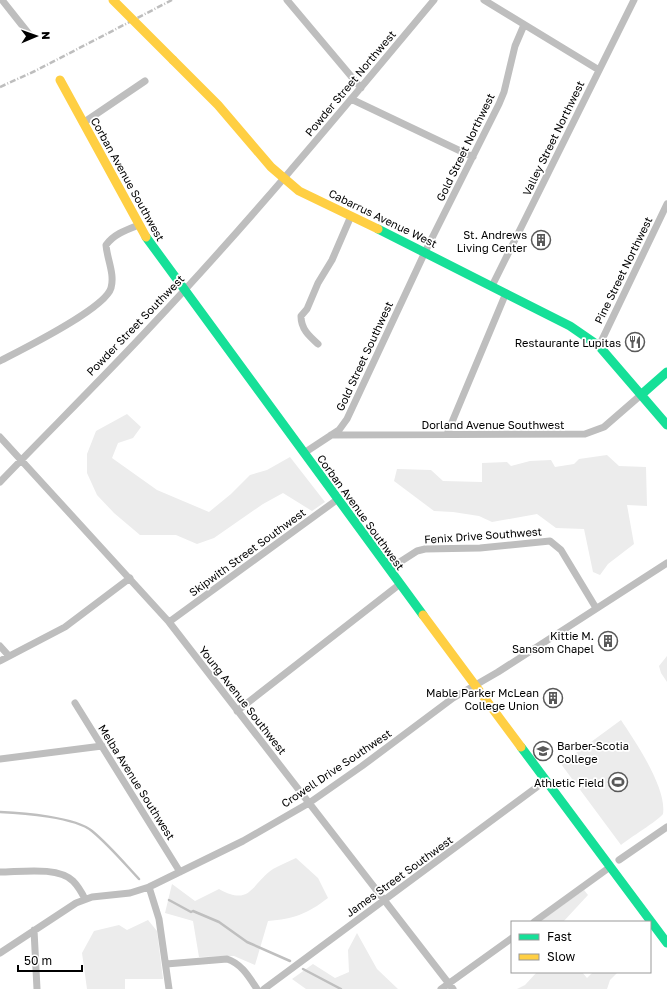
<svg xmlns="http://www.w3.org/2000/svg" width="667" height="989" viewBox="0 0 667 989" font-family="'Golos Text',sans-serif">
<rect width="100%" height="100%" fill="#fff"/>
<path fill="#ececec" d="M127,414L141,427L133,438L118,443L112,458L157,490L209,512L231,494L250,475L267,470L290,457L325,502L312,511L283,493L263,504L214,538L197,544L176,535H140L114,513L97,495L87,473V454L96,431Z
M607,455L619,466L646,467L647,506L627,505L634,544L608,564L600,575L593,572L584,529L556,528L537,514L492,522L479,516L453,512L434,511L394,481L397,469L431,470L443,481L482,482V463L507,462L511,466L530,461L551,460L555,467L574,464L579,459Z
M667,656V682L661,673L659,666Z
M621,720C635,741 667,788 663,814C659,820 628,839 621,845L561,764Z
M296,858L318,878L328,898C307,914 294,919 268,921L255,965L234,956L199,957L193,921L165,913L172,884L195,901L219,889C251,907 251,884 273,869C280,865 288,862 296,858Z
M584,890L588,895L563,922H539Z
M148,920L157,931L163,979H125V989H87L82,953L94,931L119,925L127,930Z
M357,933L377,969L398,989H306L292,979L313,964L335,978L349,972L348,950Z
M537,972H582L587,978L593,972H618L610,980L607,989H517L525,985Z"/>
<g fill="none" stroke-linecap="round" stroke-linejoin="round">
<path stroke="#bfbfbf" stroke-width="2.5" d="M0,812C23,813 75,817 92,831C109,845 124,863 139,879
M169,900L191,912L193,911L219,922L247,942L290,961
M303,969L341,989"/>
<path stroke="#bebebe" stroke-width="7" d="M2,0L29,34
M287,0L361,88
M484,0L599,70
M351,99L473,157
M83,123L145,81
M492,286L634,0
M318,344C309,336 301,329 301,316L307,309L318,283L332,260L351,216
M599,346L667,204
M0,361C21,350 105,309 111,288C115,274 107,259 106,245C114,234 126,230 139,225
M447,434L506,293
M331,435L585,434L604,427L642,394
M0,437L169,622L453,989
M304,453L339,430L347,419L425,252L499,104L504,92L515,46L524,25
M0,482C51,429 104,377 154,323C252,219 343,109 434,0
M389,569L417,551L425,549L480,548L550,541L561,550L596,608
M169,622L338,499
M0,646L9,656
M0,661L65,627L130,578
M75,703L180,872
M237,711L400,584
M0,759L102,746
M619,860L667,827
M0,872C20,872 58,866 73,881C78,886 82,893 85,899
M149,887L159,919L169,989
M534,922L610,867
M34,930L37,989
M0,953L76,903L92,897L130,893L149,887L243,841L309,803L362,766L453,698L498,672L667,563
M166,964L227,959C242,964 249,977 257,989
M264,989L545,781
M441,989L512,938"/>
<path stroke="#16e098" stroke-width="9" d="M378,229L570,326L599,346L667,425
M146,237L423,615
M642,394L667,372
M521,747L667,943"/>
<path stroke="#ffcf43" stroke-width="9" d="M173,60L218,105L271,167L299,191L378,229
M60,80L146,237
M423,615L521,747"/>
<path stroke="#bebebe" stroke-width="2.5" stroke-dasharray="6 2 1 2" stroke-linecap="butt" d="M0,87L35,71L172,0"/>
<path stroke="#ffcf43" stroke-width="9" d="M113,0L173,60"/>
</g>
<defs>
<symbol id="building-ring" viewBox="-11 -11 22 22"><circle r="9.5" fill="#fff" stroke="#595959" stroke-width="1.5"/><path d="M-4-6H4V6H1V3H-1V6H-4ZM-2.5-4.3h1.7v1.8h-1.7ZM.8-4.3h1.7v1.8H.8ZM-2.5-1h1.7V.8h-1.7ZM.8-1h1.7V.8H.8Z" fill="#595959"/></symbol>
<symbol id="restaurant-ring" viewBox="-11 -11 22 22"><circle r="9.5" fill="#fff" stroke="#595959" stroke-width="1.5"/><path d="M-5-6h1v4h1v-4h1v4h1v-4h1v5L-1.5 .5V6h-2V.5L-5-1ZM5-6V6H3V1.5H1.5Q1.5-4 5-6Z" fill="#595959"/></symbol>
<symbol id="university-ring" viewBox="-11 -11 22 22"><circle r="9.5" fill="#fff" stroke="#595959" stroke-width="1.5"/><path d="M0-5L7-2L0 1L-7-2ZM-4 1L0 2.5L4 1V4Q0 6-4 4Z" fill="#595959"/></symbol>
<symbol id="stadium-ring" viewBox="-11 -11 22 22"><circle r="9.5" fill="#fff" stroke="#595959" stroke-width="1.5"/><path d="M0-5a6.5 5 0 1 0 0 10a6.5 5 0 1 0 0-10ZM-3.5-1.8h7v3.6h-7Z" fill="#595959"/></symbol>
</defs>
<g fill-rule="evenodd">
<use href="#building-ring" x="530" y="229" width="22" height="22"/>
<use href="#restaurant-ring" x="624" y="331" width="22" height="22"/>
<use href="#building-ring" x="597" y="630" width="22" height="22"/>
<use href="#building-ring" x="542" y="687" width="22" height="22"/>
<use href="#university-ring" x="532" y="740" width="22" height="22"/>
<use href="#stadium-ring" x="607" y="771" width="22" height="22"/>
</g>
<g text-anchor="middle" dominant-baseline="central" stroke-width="3.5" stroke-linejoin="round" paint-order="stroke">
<g font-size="11" fill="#000" stroke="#fff">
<text transform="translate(350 83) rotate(-50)">Powder Street Northwest</text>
<text transform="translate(553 138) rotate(-64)">Valley Street Northwest</text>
<text transform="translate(465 147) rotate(-64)">Gold Street Northwest</text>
<text transform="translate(128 179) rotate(61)">Corban Avenue Southwest</text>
<text transform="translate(383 218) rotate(26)">Cabarrus Avenue West</text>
<text transform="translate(623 270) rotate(-64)">Pine Street Northwest</text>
<text transform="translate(135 325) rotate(-46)">Powder Street Southwest</text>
<text transform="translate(364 356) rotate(-65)">Gold Street Southwest</text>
<text x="493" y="424">Dorland Avenue Southwest</text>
<text transform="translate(361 512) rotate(54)">Corban Avenue Southwest</text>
<text transform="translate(483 535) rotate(-4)">Fenix Drive Southwest</text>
<text transform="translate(247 552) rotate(-36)">Skipwith Street Southwest</text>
<text transform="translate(243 700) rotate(52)">Young Avenue Southwest</text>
<text transform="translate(336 768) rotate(-34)">Crowell Drive Southwest</text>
<text transform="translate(137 782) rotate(58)">Melba Avenue Southwest</text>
<text transform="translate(399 876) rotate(-36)">James Street Southwest</text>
</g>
<g font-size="11" fill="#000" stroke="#fff" text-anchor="end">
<text x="527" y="234">St. Andrews<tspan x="527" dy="13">Living Center</tspan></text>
<text x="621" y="342">Restaurante Lupitas</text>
<text x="594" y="635">Kittie M.<tspan x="594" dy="13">Sansom Chapel</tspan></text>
<text x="539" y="692">Mable Parker McLean<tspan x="539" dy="13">College Union</tspan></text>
<text x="557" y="745" text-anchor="start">Barber-Scotia<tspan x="557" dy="13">College</tspan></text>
<text x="604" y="782">Athletic Field</text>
</g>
</g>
<rect x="511" y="921" width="140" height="52" fill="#ffffff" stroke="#999999"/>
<rect x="519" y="934" width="20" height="6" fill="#16e098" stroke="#999999"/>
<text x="547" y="941" font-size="12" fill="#000000">Fast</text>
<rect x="519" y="954" width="20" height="6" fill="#ffcf43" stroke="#999999"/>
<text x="547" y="961" font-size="12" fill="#000000">Slow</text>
<g transform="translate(36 36) rotate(88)" stroke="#ffffff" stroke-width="3" paint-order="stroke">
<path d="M0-3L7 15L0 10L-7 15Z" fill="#000000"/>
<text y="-6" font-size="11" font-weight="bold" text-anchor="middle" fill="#000000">N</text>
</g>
<path d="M18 965v6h64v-6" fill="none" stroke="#000000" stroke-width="2"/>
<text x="24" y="965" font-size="12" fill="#000000" stroke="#ffffff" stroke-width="3" paint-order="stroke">50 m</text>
</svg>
